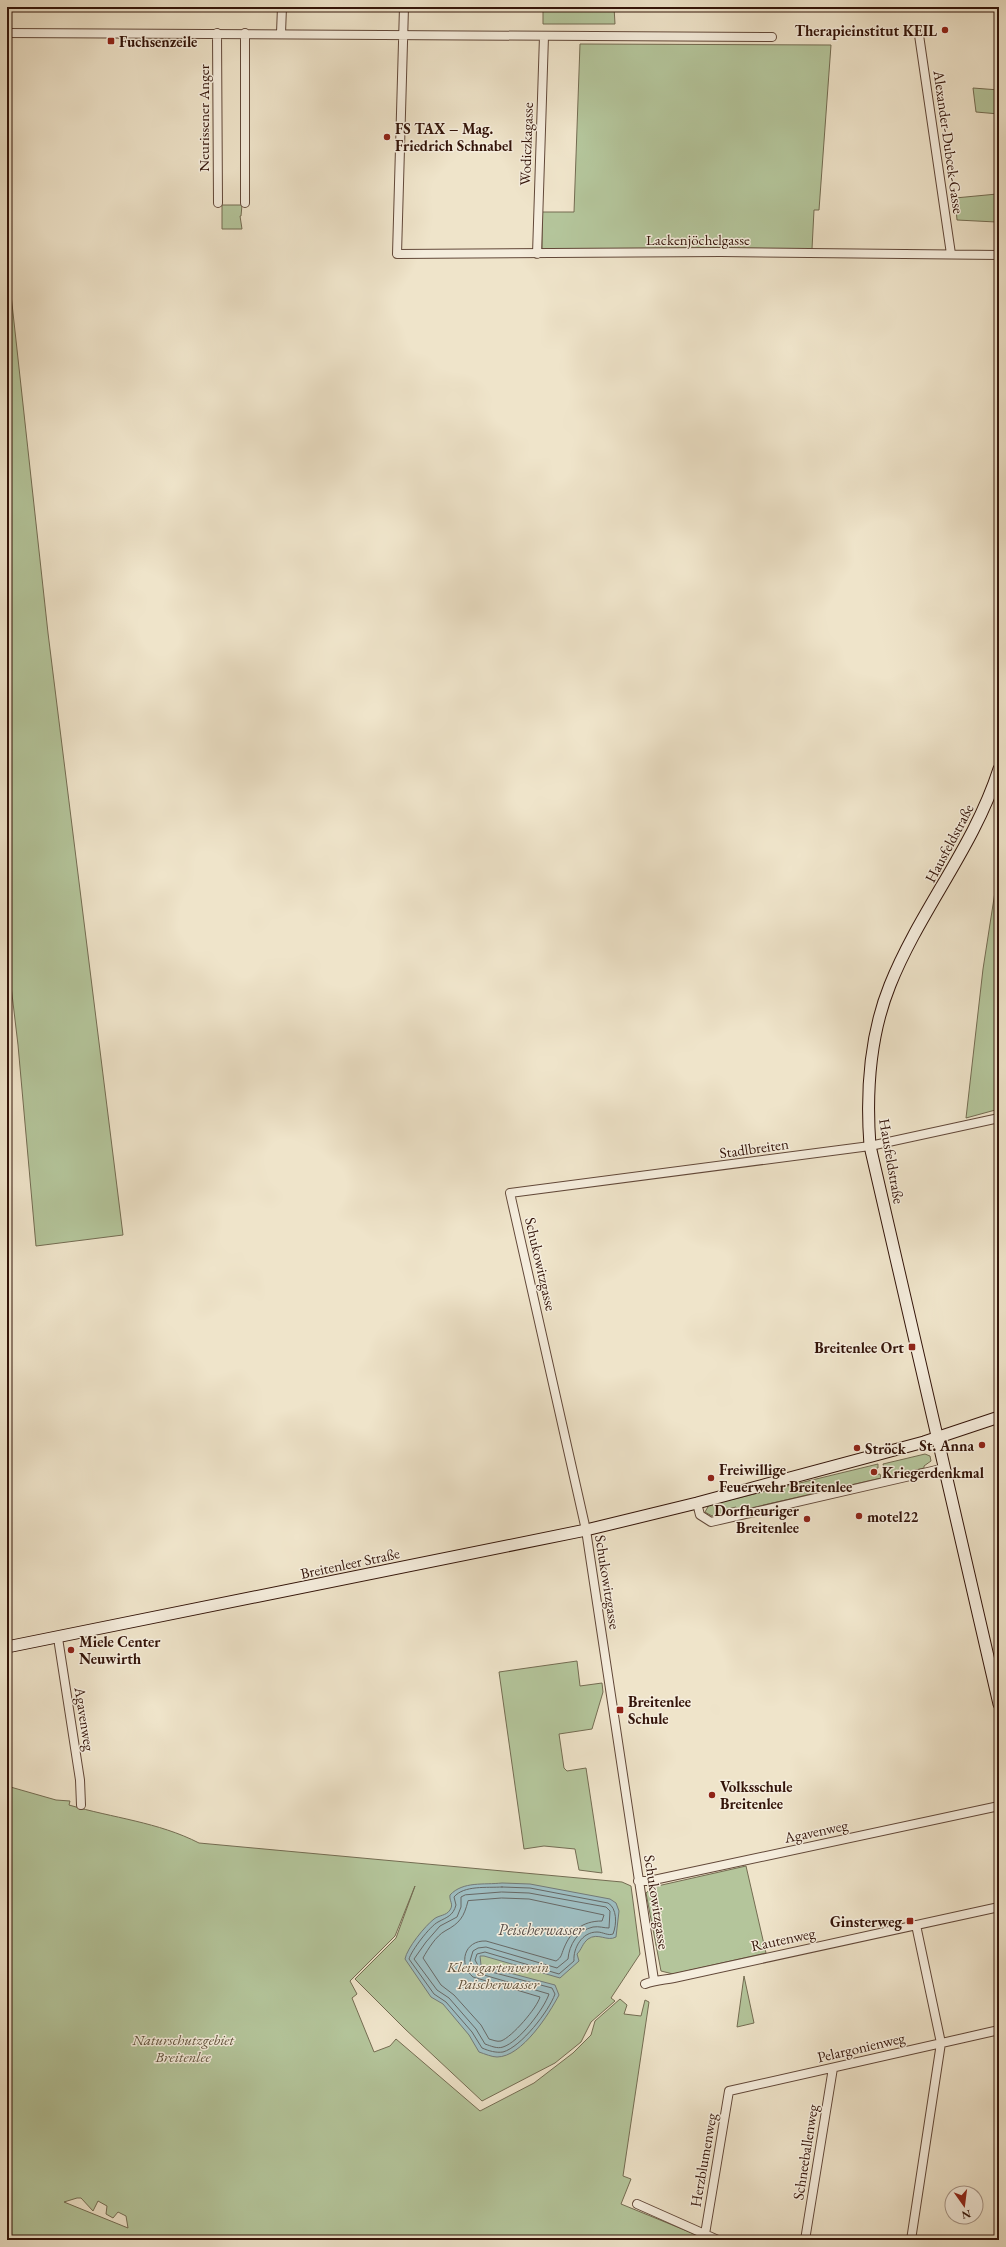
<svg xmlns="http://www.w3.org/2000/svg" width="1006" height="2247" viewBox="0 0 1006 2247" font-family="'EB Garamond',serif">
<rect width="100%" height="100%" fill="#efe4ca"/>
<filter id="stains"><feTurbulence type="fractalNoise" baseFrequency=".005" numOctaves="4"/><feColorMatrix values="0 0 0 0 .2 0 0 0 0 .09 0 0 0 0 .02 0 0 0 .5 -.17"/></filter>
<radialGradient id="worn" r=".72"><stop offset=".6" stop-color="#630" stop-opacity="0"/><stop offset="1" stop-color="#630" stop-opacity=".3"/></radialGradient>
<path fill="#b4c59b" stroke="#746c52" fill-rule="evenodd" d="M543,7H614L615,24H543Z
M580,44L831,45L819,210H814L812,249L542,250V212H574Z
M973,88L999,90V114L976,112Z
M997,194L996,222L957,220L955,198Z
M222,205H242L241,216H240L242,229H222Z
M7,258L48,633L123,1235L36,1246L18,1045L7,952Z
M999,866V1109L966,1118L983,969Z
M925,1454L930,1456L931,1461L924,1466V1468L886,1477L883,1464Z
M878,1464V1468L870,1470L872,1475L880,1474L881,1478L738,1511L736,1507L723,1510L724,1514L712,1516L705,1512L709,1505Z
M577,1661L580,1686L602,1683L603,1692L592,1729L559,1734L564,1768L567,1771L586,1768L602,1873L579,1870L575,1849L544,1846L524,1849L499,1672Z
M7,1786L56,1800L70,1801L69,1805C113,1818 158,1822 199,1843L622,1882L631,1886L640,1954L611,1998L615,2001L591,2022L581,2042L555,2063L482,2101L405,2029L355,1979L396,1938L415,1886L395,1936L350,1981L357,1994L352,1998L374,2052L390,2046L396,2039L480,2111L534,2083L573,2053L591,2035L595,2021L620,1999L627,2005L624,2014L641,2016L645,2000L649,2002L623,2176L631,2179L621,2204L709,2240H7ZM77,2198H81L93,2211L98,2201L107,2206L106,2214L113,2218L118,2212L126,2216L128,2228L64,2202Z
M746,1866L766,1953L673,1974L661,1971L646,1893L653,1887Z
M744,1976L754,2023L737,2027Z"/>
<path fill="#9dbcbf" stroke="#737976" d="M502,1883L530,1884L610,1899L616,1903L619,1911L616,1937C607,1942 598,1932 588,1939C582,1944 582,1949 577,1954L579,1961L560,1978L484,1956H480L481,1965L487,1967L555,1985L559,1995C549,2014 522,2057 497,2057C492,2057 485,2054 479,2052L469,2035L443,2004L431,1997L405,1959C407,1948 425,1926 434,1919C439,1915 446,1916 450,1910C454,1904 449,1901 450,1895C463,1881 484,1885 502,1883Z"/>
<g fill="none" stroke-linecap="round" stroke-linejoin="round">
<path stroke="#686864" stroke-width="1" d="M502,1887L530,1888L608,1903C617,1908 617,1924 613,1934C608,1936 603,1932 597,1932C582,1932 573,1948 574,1961L559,1974L485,1952L477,1954L475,1960L480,1969L552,1988L555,1994C549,2011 521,2047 503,2052C496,2053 489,2051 482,2048L472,2032L446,2002L434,1994L409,1959C411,1951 430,1926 438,1922C447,1917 453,1916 456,1905L454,1897C464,1885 487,1888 502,1887Z
M502,1892L529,1893L606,1907L610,1911L609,1928C604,1928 599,1926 593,1927C578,1930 569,1945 568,1959L557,1968L486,1947L478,1948L473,1951L470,1961L477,1973L549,1994C544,2009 519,2042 503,2047C497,2049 491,2046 485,2044L476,2029L449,1998L437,1990L414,1959L426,1942L440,1926L457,1917L461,1907V1897L465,1895Z
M502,1898L529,1899L604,1915L602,1921C582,1921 571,1931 564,1948C561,1955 562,1957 556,1961L486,1941C464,1940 458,1964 473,1977L540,1997C537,2008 512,2037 501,2041C497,2042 493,2040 489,2039L481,2025L454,1995L441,1985L423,1958C428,1949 436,1936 445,1931C460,1923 464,1917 468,1901Z"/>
<defs>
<path id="street" d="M404,7L397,254L721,252L999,255
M7,33L772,37
M217,33L218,203
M281,33L282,7
M919,35L951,254
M245,203V33
M537,254L544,36
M697,1503L700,1515L711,1522L945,1468
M58,1638L80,1780L81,1805
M638,1881H649L999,1806
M654,1980L586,1530L510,1193L870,1146L999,1118
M645,1984C655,1980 664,1980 674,1978L999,1907
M637,2204L718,2240
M705,2234L729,2091L999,2030
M805,2240L833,2068
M911,2240L941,2043L916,1925"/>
<path id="secondary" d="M999,769C974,847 920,910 890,985C869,1037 866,1092 870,1146L999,1704
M7,1647L586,1530L697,1503L924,1442L999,1417"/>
</defs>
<use href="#street" stroke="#624839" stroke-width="10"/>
<use href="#secondary" stroke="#331409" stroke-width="13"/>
<use href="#street" stroke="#f5eddd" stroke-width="8"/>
<use href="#secondary" stroke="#f5eddd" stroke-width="11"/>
</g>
<g fill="#8f2418" stroke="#f5eddd" stroke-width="1.5">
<circle cx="945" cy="30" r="4"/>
<rect x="107" y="37" width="8" height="8" rx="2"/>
<circle cx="387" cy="137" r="4"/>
<rect x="908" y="1343" width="8" height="8" rx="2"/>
<circle cx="982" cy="1445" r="4"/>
<circle cx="857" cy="1448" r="4"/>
<circle cx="874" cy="1472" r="4"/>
<circle cx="711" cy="1478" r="4"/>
<circle cx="859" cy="1516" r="4"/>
<circle cx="807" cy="1519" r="4"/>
<circle cx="71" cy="1650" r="4"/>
<rect x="616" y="1706" width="8" height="8" rx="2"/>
<circle cx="712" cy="1795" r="4"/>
<rect x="906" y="1917" width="8" height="8" rx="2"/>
</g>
<g text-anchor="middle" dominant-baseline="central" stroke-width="3" stroke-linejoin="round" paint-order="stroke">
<g font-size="15" font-weight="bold" fill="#331409" stroke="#f5eddd" text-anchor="start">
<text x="937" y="30" text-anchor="end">Therapieinstitut KEIL</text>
<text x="119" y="41">Fuchsenzeile</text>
<text x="395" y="128">FS TAX – Mag.<tspan x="395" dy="17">Friedrich Schnabel</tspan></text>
<text x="904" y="1347" text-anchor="end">Breitenlee Ort</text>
<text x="974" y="1445" text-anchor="end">St. Anna</text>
<text x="865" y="1448">Ströck</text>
<text x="719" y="1469">Freiwillige<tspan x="719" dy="17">Feuerwehr Breitenlee</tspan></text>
<text x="882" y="1472">Kriegerdenkmal</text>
<text x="799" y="1510" text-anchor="end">Dorfheuriger<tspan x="799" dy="17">Breitenlee</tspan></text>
<text x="867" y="1516">motel22</text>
<text x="79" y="1641">Miele Center<tspan x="79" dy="17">Neuwirth</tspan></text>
<text x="628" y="1701">Breitenlee<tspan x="628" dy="17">Schule</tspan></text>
<text x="720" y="1786">Volksschule<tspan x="720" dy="17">Breitenlee</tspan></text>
<text x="902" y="1921" text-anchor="end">Ginsterweg</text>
</g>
<g font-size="15" fill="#331409" stroke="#f5eddd">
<text transform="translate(203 118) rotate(-90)">Neurissener Anger</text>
<text transform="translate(949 142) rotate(82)">Alexander-Dubcek-Gasse</text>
<text transform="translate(526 144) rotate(-88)">Wodiczkagasse</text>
<text x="698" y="239">Lackenjöchelgasse</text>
<text transform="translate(949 843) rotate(-62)">Hausfeldstraße</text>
<text transform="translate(754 1148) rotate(-8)">Stadlbreiten</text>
<text transform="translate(892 1161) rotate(80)">Hausfeldstraße</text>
<text transform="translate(541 1264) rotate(77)">Schukowitzgasse</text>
<text transform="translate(350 1563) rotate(-12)">Breitenleer Straße</text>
<text transform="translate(608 1582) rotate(81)">Schukowitzgasse</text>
<text transform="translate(85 1719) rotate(81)">Agavenweg</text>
<text transform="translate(816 1831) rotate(-12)">Agavenweg</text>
<text transform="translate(657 1902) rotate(81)">Schukowitzgasse</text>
<text transform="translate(783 1939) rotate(-12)">Rautenweg</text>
<text transform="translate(861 2047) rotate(-13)">Pelargonienweg</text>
<text transform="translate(805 2152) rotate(-81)">Schneeballenweg</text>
<text transform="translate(703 2160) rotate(-80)">Herzblumenweg</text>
</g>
<g font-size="15" font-style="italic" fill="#60523c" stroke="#f5eddd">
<text x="498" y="1966">Kleingartenverein<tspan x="498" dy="17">Paischerwasser</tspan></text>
<text x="183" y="2039">Naturschutzgebiet<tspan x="183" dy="17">Breitenlee</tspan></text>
</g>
<g font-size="16" font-style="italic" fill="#584f49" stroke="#f5eddd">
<text x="541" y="1929">Peischerwasser</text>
</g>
</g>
<rect width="1006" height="2247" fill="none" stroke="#efe4ca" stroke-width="24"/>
<rect x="8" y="8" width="990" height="2231" fill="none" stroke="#331409" stroke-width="2"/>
<rect x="12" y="12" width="982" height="2223" fill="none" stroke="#331409"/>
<g transform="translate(964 2205) rotate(166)"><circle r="19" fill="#f5eddd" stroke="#a79688"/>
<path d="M0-3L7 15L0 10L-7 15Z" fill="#8f2418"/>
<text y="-6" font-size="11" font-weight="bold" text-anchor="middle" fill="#331409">N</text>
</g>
<rect width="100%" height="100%" filter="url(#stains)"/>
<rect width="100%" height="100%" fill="url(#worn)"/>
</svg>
